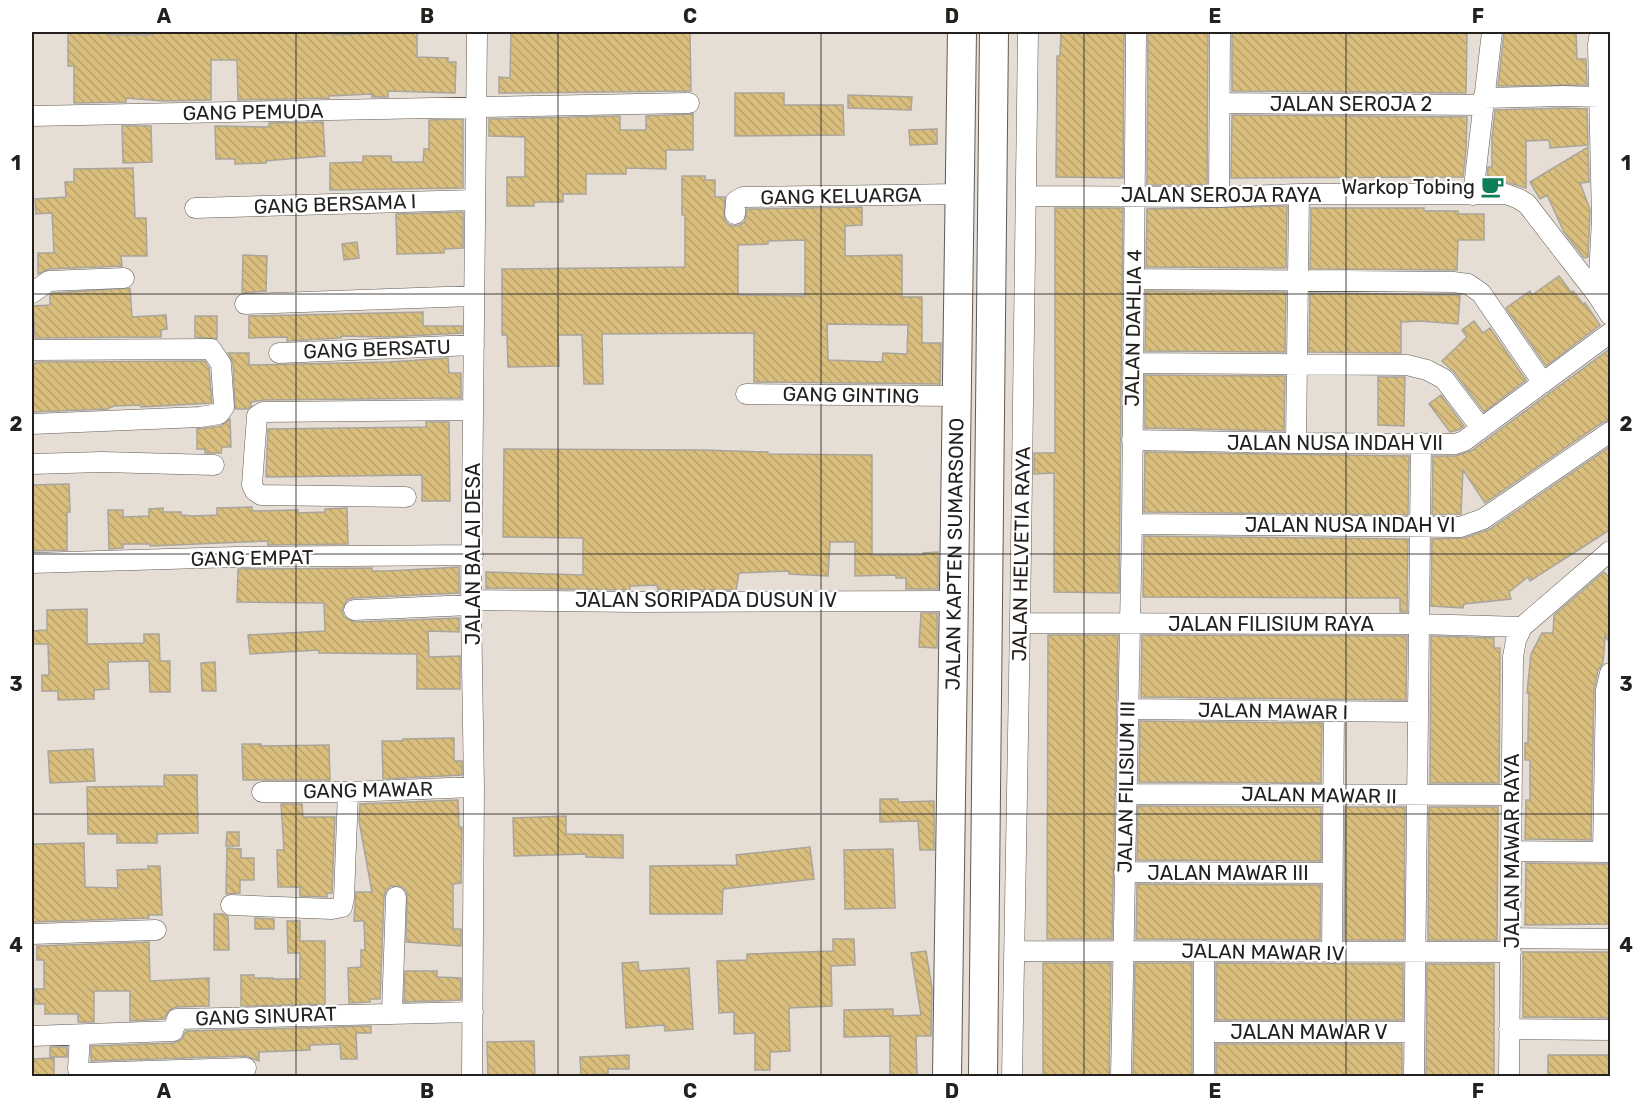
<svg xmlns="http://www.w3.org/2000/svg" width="1642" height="1108" viewBox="0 0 1642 1108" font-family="Rubik,sans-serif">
<defs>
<pattern id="building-back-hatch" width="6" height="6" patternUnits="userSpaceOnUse" patternTransform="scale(1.5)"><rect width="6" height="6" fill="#d9be7e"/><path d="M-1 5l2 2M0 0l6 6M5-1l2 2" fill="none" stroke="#baa36c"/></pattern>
</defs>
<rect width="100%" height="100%" fill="#e6ddd5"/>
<path fill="url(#building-back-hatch)" stroke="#a9a59b" stroke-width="1.5" fill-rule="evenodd" d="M68,32H109V35H153V32H334V35L380,33V32H417V57L448,58V62H456L455,93L388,91V97H372V94L329,96V98L238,100L237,60H211V100L164,101L126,98V102L74,103V66H68Z
M511,32H690L691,91L499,93V77L510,78Z
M1061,32H1124L1123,178L1056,177L1057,56H1060Z
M1148,32H1208L1207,185H1147Z
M1232,32H1467L1466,93L1232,91Z
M1504,32H1576L1577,59H1586L1587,85L1498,86Z
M735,93H784V105H843L844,135L735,136Z
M848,95L912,97L911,110L848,108Z
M1563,108L1587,109L1588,145L1550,148L1549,140L1526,141V188L1506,182H1487L1488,167H1492V138L1495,110Z
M693,114V150H666V169L626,168V174H586V194H563V202H534V206H507V177H525V137L489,136V119L620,116V130H646V116Z
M1232,115L1467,117L1466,150L1463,177L1231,178Z
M463,119V188L330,190V163L363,162V156H391L392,162H423L424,149H429V120Z
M323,122L325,156L287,159L266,161V163L235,164V159H216L215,126L269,127V123Z
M122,126H151L152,162L123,163Z
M937,129V144L910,145L909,130Z
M1588,147L1589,182L1580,183L1590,209L1588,257L1584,258L1564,232L1547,195L1540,199L1530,182Z
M133,168L135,218H146L147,256H121L122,266L49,269L38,274V253H54L52,213L36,214L35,199L66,197L65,182H74V169Z
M682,176H705V180H715V197H725L724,219L728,224L734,226L740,225L745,221L747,209L862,207V225L845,226V256L902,255V297H922V343H941L940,384L754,382V333L602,334L603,384H584L582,335H558L559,366L508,367L507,335H502V269L685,267V215H682ZM805,240V296L738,295V245L768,244V241ZM827,324L908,325L907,354L883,353L882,362L828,360Z
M1287,206L1286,268L1146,267L1147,209Z
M1055,208H1123L1119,593L1054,592V473L1034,474V453H1055Z
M1311,208H1424V211H1458V214H1484V240H1458L1457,270L1310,269Z
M463,212V248L444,249V253L397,254L396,214Z
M357,242L359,258L344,260L342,244Z
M243,255L267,256L266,291L242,293Z
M1559,276L1571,292L1573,291L1583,304L1585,303L1600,325L1546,366L1506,308L1530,291L1532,295Z
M130,288L132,317L166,315L167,329L161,330V337L35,338L33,306L50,305V295L53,293Z
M1146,291L1286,292L1285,352L1145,351Z
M1310,293L1460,295L1458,324L1420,321L1401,322V353L1309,352Z
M423,312V326H462V333L388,337L341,336V338L287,341V337L249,338V316Z
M195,316H217V339L195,337Z
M1474,321L1483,333L1490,328L1526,380L1484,412L1454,372L1442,361L1467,337L1462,330Z
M1611,348V420L1603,422L1485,503L1463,470L1461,514L1432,515L1433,456H1455L1471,451Z
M228,353H249V365L389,362L448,358L449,373H461V398L263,400L251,402V406L247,409H235L233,363Z
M205,361L209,368L212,403L141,407L140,405L114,406L107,409L32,412V364H36V362Z
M1145,375L1285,376L1284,431L1145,428Z
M1378,377H1405L1404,426L1378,425Z
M1441,395L1464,426L1458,430L1450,432L1429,404Z
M230,419L231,447H222L221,453H205V449H197V429L221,426Z
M426,422H449L450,501H422V475L266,477L268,429L426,427Z
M1611,446V529L1530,581L1528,577L1509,592L1511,599L1464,604L1463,608L1431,606L1432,539L1464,538L1490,529Z
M504,449L701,450L768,452V454L872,455V555H923V553L938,552V589H906V578H896V575L855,576V542H830L828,576L789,574V571L739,573L736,590H658L657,585L630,586V590L486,588V572L583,575V538L503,537Z
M1145,452L1409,456L1408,515L1144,512Z
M69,484L70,512H67V550L33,551L32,485Z
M252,507V511L298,510V513L325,512V509L347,508L348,544L268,545V541L150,546V544H123V548L109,549L108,510H123V517L149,516V509L163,508V512H181V515L193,516L217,515V508Z
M1144,536L1408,539L1407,612H1400V598L1143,597Z
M459,567V593L353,598L347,600L342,610L344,617L355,622L459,618V632L428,631L429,657L460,656V689H417V654L319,653V650L250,654L248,635L325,631L324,603L237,602L238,569L372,568V571H388Z
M1604,572L1611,579V644L1605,636L1603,663L1598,670L1594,690L1591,840L1525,839L1526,800H1530V760H1525V743H1528L1529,694L1527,693L1531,654L1542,633H1553L1554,615Z
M87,609V644L144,643V634H159L160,661H170V692H150L149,661L108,662L109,689L94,690V699L58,700V691H42V675H49L48,644H32V631L47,630V610Z
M921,613H937V648L919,647Z
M1048,635H1118L1112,939H1047Z
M1142,635L1407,636L1406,700L1141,697Z
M1431,636L1494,638V648H1500L1499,783H1430Z
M215,662L216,691H202L201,663Z
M1140,721L1322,723L1321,783L1139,782Z
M454,738V761H462V775L383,779L382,741H403V739Z
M242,744H261V746L329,745L330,780H243Z
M93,749L95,781L50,783L48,751Z
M164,775H197L198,833L157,834V843H117V834H88L87,787L164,786Z
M880,799H898V802L934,801V850H920L918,821L880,822Z
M458,800L459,827H462L461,883L453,884V929H461V946L406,942L407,892L402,887L391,886L386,890L384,897L380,999H370V1002L349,1003L348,968L361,967V950H365L364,921H354L356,892H372L359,821L360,804Z
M281,804H302L303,817H335L332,893H327V897L300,896V887H278L277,850H284Z
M1138,806L1321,807V861L1137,860Z
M1345,807H1405L1404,940H1344Z
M1429,807H1498L1497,940H1428Z
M566,816V834L623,835V858L586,857V854L514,856L513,818Z
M227,832H239V846H226Z
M84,843L85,887L118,888L117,870L148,869V866H160L162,915H148L149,918L32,922V844Z
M810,847L814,879L723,889L722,914H650V866L737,865L736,855Z
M227,848L241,849V858H254V880H240V893L226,894Z
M893,849L895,908L845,909L844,850Z
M1526,863L1611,864V924L1525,925Z
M1137,884L1321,885L1320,940L1136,939Z
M214,914H223L228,916L229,950H214Z
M255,918L274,919V929H255Z
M287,921H300V941H325V1004L241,1006V975H254V978H273V979H300V953H288Z
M833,939H854L855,965L831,966L832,1006L789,1008L790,1051L770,1052V1070H755V1033L734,1034V1012L719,1013L717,961L747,960V954L833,951Z
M149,942L150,981L209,978V1006L176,1007L169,1010L164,1019L130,1021V991H94V1022H78V1014H45V1004H35L34,989H44V960H37V946Z
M926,951L932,988L931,1036H916L917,1075L890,1076V1036L844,1037V1010L893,1009V1016L921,1015L911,953Z
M1523,952H1611V1018L1523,1017Z
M638,962L639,971L689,968L693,1029L665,1031L664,1025L626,1028L622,963Z
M1043,963H1111L1109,1077H1043Z
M1135,963H1192V1077H1133Z
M1216,963L1403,964V1020H1216Z
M1427,964H1494V1077H1426Z
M405,971H437V977L461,978V1000L404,1002Z
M371,1026V1033H356L357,1059H341L340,1044L310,1045V1050L259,1052V1061L246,1056L91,1061V1046L173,1043L181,1040L186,1031Z
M534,1041L535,1077H488L487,1042Z
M1216,1044H1402V1077H1216Z
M50,1047H67V1057H50Z
M629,1055V1069H608V1074L581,1075L580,1057Z
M1548,1055H1611V1077H1548Z
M54,1058V1077H32V1059Z"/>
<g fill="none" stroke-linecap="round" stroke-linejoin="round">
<defs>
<path id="minor" d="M1483,98L1563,96L1600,97
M1220,103L1483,105
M32,116L689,103
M1473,195L1492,32
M1026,196L1219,197L1299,194H1506L1519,199L1527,204L1598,296L1610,315
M1219,197L1220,32
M195,208L474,200
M735,214L736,201L743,197L960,194
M1134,279L1453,282L1468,284L1481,293L1543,383
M32,293L49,281L124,278
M1598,296L1602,219L1598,45L1600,32
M245,304L473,296
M32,350L211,349L221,364L224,407L219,414L200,417L32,424
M279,353L474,345
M1133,363L1407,365L1427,370L1444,379L1481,428
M746,394L956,396
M1132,440L1296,443L1455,444L1464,441L1610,333
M1296,443L1299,194
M32,464L102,462L214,465
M406,497L261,495L255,491L252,485L257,416L263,412L473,410
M1132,524L1460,527L1483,519L1610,432
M32,563L236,557L473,555
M472,600L636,602L953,601
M354,610L471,605
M1020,623L1418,624L1522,627
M1128,709L1418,712
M262,792H348L474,787
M1126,794L1512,795
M1511,851L1610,852
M1603,852L1606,690L1610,673
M1124,872L1332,873
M231,905L332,909L342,907L344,898L348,792
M32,934L156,930
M1511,938L1610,939
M1015,951L1511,952
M1332,953L1334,712
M392,1012L396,897
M1509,1029L1610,1030
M1204,1032H1414
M80,1035L78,1069L82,1073L246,1068
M32,1036L173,1031L177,1019H179L473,1012
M472,1076L474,787L471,605L477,32
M1012,1076L1020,623L1028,32
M1121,1076L1132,524L1136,32
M1204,1076V951
M1414,1076L1421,443
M1509,1076L1513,657L1516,640L1522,627L1610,551"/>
<g id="highway">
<path id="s1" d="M947,1076L962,32"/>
<path d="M983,1076L994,32"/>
</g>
</defs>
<use href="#minor" stroke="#625b53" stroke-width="21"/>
<use href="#highway" stroke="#625b53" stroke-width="30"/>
<use href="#minor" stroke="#fff" stroke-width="20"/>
<use href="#highway" stroke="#fff" stroke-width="28"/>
</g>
<path fill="none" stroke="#23201d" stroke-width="1.5" stroke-opacity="0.55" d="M296,32V1076M558,32V1076M821,32V1076M1084,32V1076M1346,32V1076M32,294H1610M32,554H1610M32,814H1610"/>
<defs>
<symbol id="cafe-bare" viewBox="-9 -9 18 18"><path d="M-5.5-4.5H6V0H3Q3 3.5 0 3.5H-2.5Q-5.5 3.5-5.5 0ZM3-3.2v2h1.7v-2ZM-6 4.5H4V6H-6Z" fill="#0d7e5a" stroke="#fff" stroke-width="2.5" paint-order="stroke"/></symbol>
</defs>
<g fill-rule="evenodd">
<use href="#cafe-bare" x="1476" y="170" width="33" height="33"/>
</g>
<g text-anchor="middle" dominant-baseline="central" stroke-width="4.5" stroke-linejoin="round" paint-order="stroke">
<g font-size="20" fill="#23201d" stroke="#fff">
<text x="1351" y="104">JALAN SEROJA 2</text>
<text transform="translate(253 112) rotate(-1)">GANG PEMUDA</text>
<text x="1221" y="195">JALAN SEROJA RAYA</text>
<text transform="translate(841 196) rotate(-1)">GANG KELUARGA</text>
<text transform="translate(335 204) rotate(-2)">GANG BERSAMA I</text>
<text transform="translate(1133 328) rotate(-89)">JALAN DAHLIA 4</text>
<text transform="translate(377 349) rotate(-2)">GANG BERSATU</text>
<text transform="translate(851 395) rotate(1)">GANG GINTING</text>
<text x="1335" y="443">JALAN NUSA INDAH VII</text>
<text x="1350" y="525">JALAN NUSA INDAH VI</text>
<text transform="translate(473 554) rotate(-90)">JALAN BALAI DESA</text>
<text stroke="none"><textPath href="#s1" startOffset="522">JALAN KAPTEN SUMARSONO</textPath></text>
<text transform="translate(1021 554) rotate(-89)">JALAN HELVETIA RAYA</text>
<text transform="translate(252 558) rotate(-1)">GANG EMPAT</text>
<text x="706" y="600">JALAN SORIPADA DUSUN IV</text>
<text x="1271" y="624">JALAN FILISIUM RAYA</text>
<text transform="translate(1273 711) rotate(1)">JALAN MAWAR I</text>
<text transform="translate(1126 787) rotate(-89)">JALAN FILISIUM III</text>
<text transform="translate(368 790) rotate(-1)">GANG MAWAR</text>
<text transform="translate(1319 795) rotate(1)">JALAN MAWAR II</text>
<text transform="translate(1512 851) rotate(-90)">JALAN MAWAR RAYA</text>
<text x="1228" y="873">JALAN MAWAR III</text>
<text transform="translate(1263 952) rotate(1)">JALAN MAWAR IV</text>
<text transform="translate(266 1016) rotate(-2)">GANG SINURAT</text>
<text x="1309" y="1032">JALAN MAWAR V</text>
</g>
<g font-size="20" fill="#23201d" stroke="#fff" text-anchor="end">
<text x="1475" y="187">Warkop Tobing</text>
</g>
</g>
<rect width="1642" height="1108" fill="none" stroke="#ffffff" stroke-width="66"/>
<rect x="33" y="33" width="1576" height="1042" fill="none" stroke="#23201d" stroke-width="2"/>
<g font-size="20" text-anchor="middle" font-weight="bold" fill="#23201d">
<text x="164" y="23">A</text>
<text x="427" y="23">B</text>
<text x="690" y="23">C</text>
<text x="952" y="23">D</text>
<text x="1215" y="23">E</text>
<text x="1478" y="23">F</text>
<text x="16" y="170">1</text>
<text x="1626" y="170">1</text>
<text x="16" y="431">2</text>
<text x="1626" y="431">2</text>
<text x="16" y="691">3</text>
<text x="1626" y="691">3</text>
<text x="16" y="952">4</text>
<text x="1626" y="952">4</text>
<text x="164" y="1098">A</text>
<text x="427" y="1098">B</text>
<text x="690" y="1098">C</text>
<text x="952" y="1098">D</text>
<text x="1215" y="1098">E</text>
<text x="1478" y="1098">F</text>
</g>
</svg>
